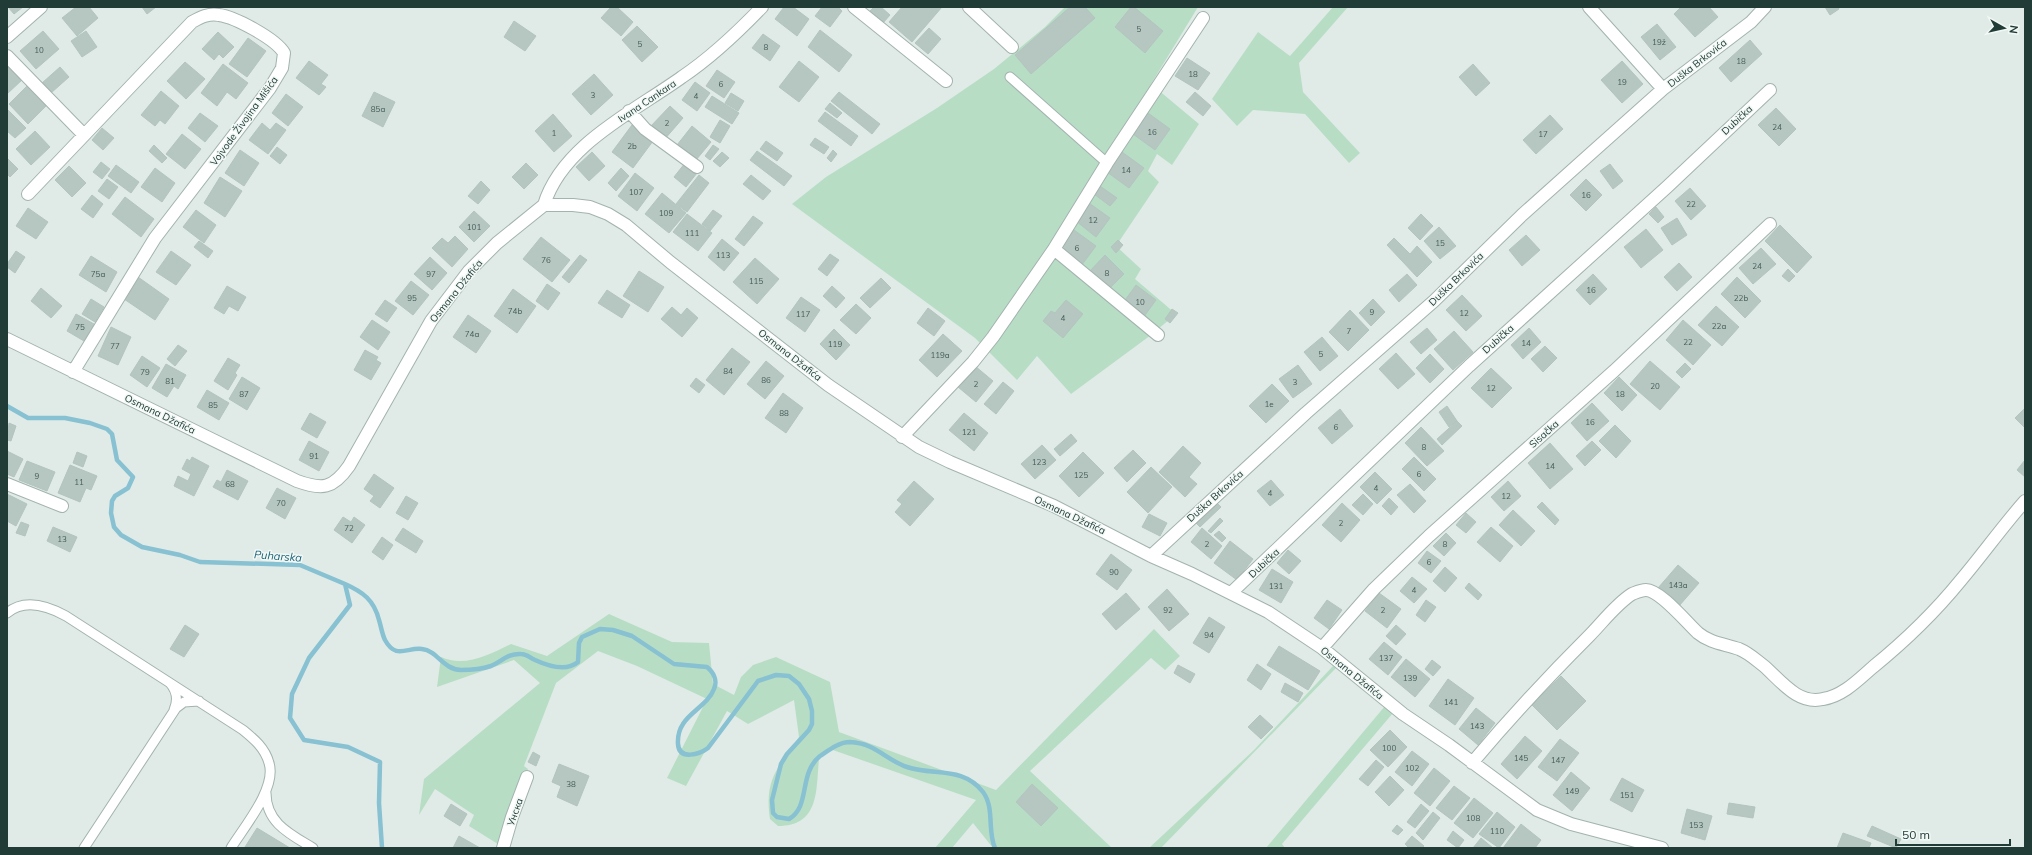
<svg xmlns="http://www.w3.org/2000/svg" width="2032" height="855" viewBox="0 0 2032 855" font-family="Mulish,sans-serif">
<rect width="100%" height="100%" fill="#e0ebe7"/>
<path fill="#b8ddc5" d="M1065,7H1198L1151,84L1199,124L1172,165L1157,154L1148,171L1159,182L1116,246L1141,269L1135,279L1176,314L1151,335L1071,394L1037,356L1017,380L975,338L792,204L826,177L937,108L994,69L1045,27Z
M1333,7H1348L1299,63L1303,92L1360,153L1349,163L1305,114L1253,110L1237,126L1212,99L1258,32L1290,56Z
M609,614L672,642L709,643L713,684L734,695L741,677L753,665L776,657L830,682L839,732L996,790L1154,629L1180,656L1165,670L1151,658L1030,771L1112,848H993L973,823L952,848H935L976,800L830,749L819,759C816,790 820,826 778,826L770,819C764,779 778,768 799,737L794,700L748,724L727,711L686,786L667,778L707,699L637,666L598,651L556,683L524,766L528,769L501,846L469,826L474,815L435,789L419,815L424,779L540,683L514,660L437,687L441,657C465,668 490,654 511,644L547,656Z
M1333,666L1336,668L1161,848H1149L1254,750Z
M1385,706L1393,713L1282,844L1285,848H1266Z"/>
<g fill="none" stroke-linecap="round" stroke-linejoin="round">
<path stroke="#87c1d2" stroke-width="4.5" d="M7,406L28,418H65L90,423L107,429L112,434L117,460L133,477L128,488L115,496L112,501L111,513L114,527L121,535L142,547L180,555L200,562L300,565L345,584L350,605L309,658L292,694L290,718L304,740L348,747L380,762L379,803L382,848
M345,584C363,592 374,600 379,620C381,626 382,634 385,640C396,660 407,647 422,649C438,651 442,669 461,670C470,670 482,669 491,666C502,661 509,653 521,654C527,654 530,658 535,660C548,666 566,672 578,662L579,643L582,637L600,629L613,630L632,636L674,664L707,667C713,672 718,680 714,689C706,710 676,715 678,744C679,761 700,754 708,748L758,681L776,675L789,676L799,684L809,699L812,711V724L809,730L787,754L781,764L772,800L773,813L777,817L789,819C811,806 798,774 820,756C829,750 839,742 850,742C875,743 886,760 907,767C934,776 963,766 983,792C995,808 987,831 995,848"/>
</g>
<path fill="#b6c6c0" stroke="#b3c5bf" d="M8,7H23L14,14Z
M76,7H89L98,18L77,36L62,18Z
M142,7H156L147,14Z
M611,7H617L633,22L621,36L601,18Z
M784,7H793L809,19L797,36L775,19Z
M822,7H838L842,11L830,27L815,16Z
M874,7H881L890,15L883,23L870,11Z
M902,7H942L912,42L889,22Z
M1070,7H1085L1095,18L1031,74L1015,55Z
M1131,7H1134L1163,31L1145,53L1115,27Z
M1681,7H1709L1718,17L1695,37L1674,14Z
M1825,7H1838L1839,9L1830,15Z
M514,21L536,36L525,51L504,37Z
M1657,24L1676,47L1660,60L1641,37Z
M637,26L658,47L642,62L622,40Z
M929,28L941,39L928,54L915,43Z
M820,30L852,55L839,72L808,47Z
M43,31L59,49L36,69L20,51Z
M86,31L97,47L82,57L71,41Z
M218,32L234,47L223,58L219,54L214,60L202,49Z
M763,34L780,46L770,61L752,48Z
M248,38L266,51L247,77L229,64Z
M1750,40L1762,54L1731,82L1719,68Z
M1187,58L1210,73L1198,90L1175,76Z
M7,61L23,79L7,94Z
M309,61L328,75L321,84L326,87L319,95L296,78Z
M799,61L819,77L799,102L779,87Z
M1622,61L1643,84L1622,103L1601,80Z
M185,62L205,79L186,99L167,81Z
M223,64L248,83L236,99L227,92L217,106L201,93Z
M1473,64L1490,83L1476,96L1459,77Z
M60,67L69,77L51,93L42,83Z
M717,70L735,82L724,98L706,86Z
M594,74L613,95L591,115L572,94Z
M695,82L710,93L697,111L682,100Z
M27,86L46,106L28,124L9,104Z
M161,91L179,106L165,124L160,120L155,126L141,115Z
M374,92L395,102L383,127L362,116Z
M839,92L880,124L872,134L831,101Z
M1195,92L1211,106L1203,116L1186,102Z
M731,93L744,101L738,111L725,103Z
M286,94L303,107L288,126L272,113Z
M712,96L739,113L732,124L705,107Z
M830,103L842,113L837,118L825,109Z
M670,106L683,118L664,140L650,127Z
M1776,108L1796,129L1779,146L1758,125Z
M7,109L26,128L15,138L7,131Z
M825,112L858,136L851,146L818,121Z
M200,113L218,126L205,142L188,128Z
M1148,113L1170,129L1155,150L1133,134Z
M553,114L572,136L554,152L535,131Z
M1550,115L1563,129L1536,154L1523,140Z
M720,120L730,126L720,143L710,137Z
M262,123L270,130L276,123L286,130L268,154L249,140Z
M632,125L653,141L633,168L612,152Z
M692,126L711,142L696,160L677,145Z
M102,128L114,138L103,150L92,140Z
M35,131L50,147L31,165L16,149Z
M182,134L201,149L185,169L166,154Z
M815,138L829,147L824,154L810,145Z
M766,141L783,153L777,161L760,149Z
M154,145L167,158L162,163L149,151Z
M713,145L719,149L710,160L705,156Z
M277,147L287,155L280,164L270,156Z
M240,150L259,163L244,186L225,173Z
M833,150L837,154L831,162L827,158Z
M757,151L792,176L784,186L750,160Z
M592,152L605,166L589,181L576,167Z
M722,152L729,158L720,167L713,161Z
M1122,152L1144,168L1129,188L1107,172Z
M7,158L18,169L10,177L7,174Z
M101,162L110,169L102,179L93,172Z
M526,163L538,175L524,189L512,177Z
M685,163L697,173L686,187L674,177Z
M1610,164L1623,181L1613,189L1600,171Z
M116,165L139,182L131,193L108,176Z
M69,166L86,183L72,197L55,180Z
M155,168L175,183L162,202L141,187Z
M621,168L629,176L616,191L608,183Z
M635,173L654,188L637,211L618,196Z
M699,175L709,183L687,212L676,204Z
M751,175L771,191L763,200L743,184Z
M220,177L242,191L225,217L204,203Z
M107,179L118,187L109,199L98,191Z
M1586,179L1602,195L1586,211L1570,195Z
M481,181L490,190L478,204L468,196Z
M1100,186L1117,198L1110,206L1094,194Z
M1690,188L1706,206L1691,220L1675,201Z
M662,193L686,213L669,233L645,214Z
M92,195L103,204L93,218L81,209Z
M125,197L154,219L141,237L112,214Z
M1089,203L1110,218L1096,237L1076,221Z
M1656,207L1664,217L1658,223L1649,214Z
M28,208L48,222L36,239L16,226Z
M196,210L216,225L204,243L183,227Z
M713,210L722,216L710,231L702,224Z
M474,211L490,226L474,242L459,227Z
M687,214L712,233L698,251L673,232Z
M1421,214L1433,226L1420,240L1408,228Z
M753,216L763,223L744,246L735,239Z
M1677,218L1687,235L1672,245L1661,228Z
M1780,225L1812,257L1797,273L1765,241Z
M1439,227L1456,246L1440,259L1424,241Z
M1646,229L1663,250L1641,268L1624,247Z
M1074,230L1096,246L1081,266L1058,250Z
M1526,235L1540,250L1522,266L1509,250Z
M455,236L468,249L452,267L432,248L442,238L448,243Z
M541,237L570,260L552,282L523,259Z
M1394,238L1410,254L1417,246L1432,262L1417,277L1387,245Z
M722,239L739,253L724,271L708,257Z
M1118,240L1123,245L1116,253L1111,247Z
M199,241L213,251L208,258L194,247Z
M1761,248L1776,264L1753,284L1739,268Z
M16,251L25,257L15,273L7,267V264Z
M171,251L191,265L176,285L156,272Z
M830,254L839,260L827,276L818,269Z
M580,255L587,260L569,283L562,277Z
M1105,255L1124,274L1108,290L1089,272Z
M91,256L117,272L106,292L79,275Z
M430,257L447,273L432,290L414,274Z
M755,258L779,279L757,304L733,282Z
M1679,263L1692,277L1677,291L1664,277Z
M1788,269L1795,276L1789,282L1782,276Z
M639,271L664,287L648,312L623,296Z
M1407,274L1417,285L1399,302L1389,290Z
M1593,274L1607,289L1590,305L1576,290Z
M138,277L169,299L155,320L124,299Z
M1737,277L1761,301L1745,318L1721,294Z
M881,278L891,288L870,308L860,298Z
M411,281L429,295L413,315L395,301Z
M547,284L560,293L548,310L536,301Z
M1136,285L1156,300L1143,318L1123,303Z
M227,286L246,297L238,311L229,306L224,314L214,308Z
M832,286L845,298L836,308L823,296Z
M41,288L62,306L51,318L31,301Z
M513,289L536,306L517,333L494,316Z
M607,290L630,305L622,318L598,303Z
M1462,295L1482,316L1466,331L1446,310Z
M801,297L820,310L805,332L786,318Z
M91,299L104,307L95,322L82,314Z
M1373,299L1385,312L1371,326L1359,313Z
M385,300L397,308L387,322L375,314Z
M1066,300L1083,314L1063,338L1043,321L1051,311L1055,313Z
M856,304L871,318L856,334L840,320Z
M1716,306L1739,327L1722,346L1698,325Z
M672,307L681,315L687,308L698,318L682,337L661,319Z
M928,308L945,321L934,336L917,323Z
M1172,309L1178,313L1170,323L1165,319Z
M1350,310L1369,330L1348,351L1329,332Z
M76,314L94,324L84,341L67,331Z
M468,315L491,331L476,353L453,337Z
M372,320L390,332L378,350L360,337Z
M1683,320L1711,345L1693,365L1666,340Z
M111,327L131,337L118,365L98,356Z
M1427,328L1437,340L1421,354L1410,342Z
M1529,328L1541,342L1523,359L1511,345Z
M834,329L850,345L836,360L820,344Z
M1454,331L1473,352L1453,370L1434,349Z
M943,334L962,351L937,377L919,360Z
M1322,337L1338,356L1320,371L1304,352Z
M178,345L187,351L175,366L167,359Z
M1545,346L1557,358L1543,372L1531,359Z
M732,348L750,362L724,395L706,380Z
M365,350L378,357L376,360L381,363L371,380L354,370Z
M1396,353L1415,374L1398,389L1379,369Z
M1430,354L1444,369L1430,383L1416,368Z
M142,356L160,368L147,387L130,375Z
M228,358L240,365L235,373L237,375L228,390L214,381Z
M766,361L784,376L765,399L747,384Z
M1650,361L1680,387L1660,410L1630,384Z
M1685,363L1691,369L1682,378L1676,372Z
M166,364L186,375L178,389L174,386L167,397L152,388Z
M1298,365L1312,384L1293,398L1279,379Z
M975,366L993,381L976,402L958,387Z
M1491,368L1512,388L1492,408L1471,388Z
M242,377L260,388L247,410L229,399Z
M1619,377L1637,395L1622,411L1604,393Z
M696,378L705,385L699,393L690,386Z
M1003,382L1014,391L996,414L984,404Z
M1272,384L1289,401L1266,423L1249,406Z
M207,390L229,403L219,420L197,407Z
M783,393L803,408L786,433L765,418Z
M1592,403L1609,421L1587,441L1571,423Z
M1447,406L1457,421L1449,427L1439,412Z
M2025,408V428L2015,418Z
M1340,409L1353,426L1332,444L1318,428Z
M310,413L326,422L317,438L301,429Z
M964,413L988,433L974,451L949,430Z
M1457,421L1462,426L1442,445L1437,439Z
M9,423L16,426L11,441L7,440Z
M1615,425L1631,441L1616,458L1599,441Z
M1421,427L1444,451L1427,466L1405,443Z
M1071,434L1077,441L1060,456L1054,449Z
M309,441L329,452L319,471L299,460Z
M1592,441L1601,450L1585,466L1576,456Z
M1550,443L1573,469L1550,489L1528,463Z
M1042,445L1056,460L1035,479L1021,464Z
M1183,446L1201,463L1189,477L1197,484L1185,497L1159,472Z
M1133,450L1146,463L1127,482L1114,468Z
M7,451L23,459L14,477L7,474Z
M77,452L87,456L83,467L73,463Z
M1083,452L1104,473L1079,497L1059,476Z
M192,457L209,466L194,496L174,486L178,476L188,481L191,474L182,469L187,459L190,461Z
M1414,457L1436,479L1424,491L1402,469Z
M2025,460V477L2017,470Z
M27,461L55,472L47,491L19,480Z
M70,465L97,476L91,490L86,488L80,502L58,493Z
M1151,467L1172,487L1148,513L1127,492Z
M227,470L248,481L238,500L213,487L217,480L221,482Z
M1375,472L1392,489L1377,504L1360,487Z
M374,474L394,488L380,508L370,501L374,496L364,489Z
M1271,480L1284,495L1270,506L1257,491Z
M914,481L934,499L910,526L895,512L902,504L897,500Z
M1508,481L1521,496L1504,511L1491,497Z
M1410,484L1426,501L1414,513L1397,495Z
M277,488L296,498L285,519L266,508Z
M7,494L27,504L16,526L7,521Z
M1363,494L1373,504L1363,515L1352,505Z
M406,496L418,503L408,520L396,513Z
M1389,498L1398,507L1391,515L1382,506Z
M1542,502L1559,520L1555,525L1537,507Z
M1217,503L1221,507L1200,527L1196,523Z
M1342,503L1360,520L1341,542L1322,525Z
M1513,510L1535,531L1521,546L1499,525Z
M1466,513L1476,522L1466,533L1456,525Z
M1149,514L1167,523L1160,536L1142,527Z
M343,517L351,522L354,517L365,525L352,543L334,530Z
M1220,518L1223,521L1211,533L1208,531Z
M21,522L29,525L25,536L16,533Z
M53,527L77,537L70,552L47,541Z
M1491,527L1513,546L1500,562L1477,542Z
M403,528L423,541L416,553L395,540Z
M1202,528L1222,546L1211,559L1191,542Z
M1219,531L1226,538L1222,542L1214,535Z
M1446,533L1456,543L1444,556L1433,546Z
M382,537L393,545L383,560L372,552Z
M1230,541L1253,559L1237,580L1214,563Z
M1288,550L1301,561L1289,574L1277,563Z
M1427,551L1441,561L1431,573L1418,563Z
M1111,554L1132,570L1117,590L1096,574Z
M1678,565L1699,583L1679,606L1658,588Z
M1445,567L1457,578L1445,592L1433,581Z
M1272,569L1293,582L1281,603L1259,590Z
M1412,577L1427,589L1414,603L1400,591Z
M1469,583L1482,595L1478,600L1465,588Z
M1167,589L1189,614L1169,631L1148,607Z
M1126,593L1140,609L1116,630L1102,614Z
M1379,593L1401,609L1387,628L1365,611Z
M1327,600L1342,610L1329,629L1314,618Z
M1426,600L1436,607L1425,622L1416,615Z
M1209,617L1225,627L1209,653L1193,643Z
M185,625L199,634L184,657L170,649Z
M1396,625L1406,634L1396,645L1386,636Z
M1384,642L1402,657L1388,675L1369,659Z
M1279,646L1320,671L1308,690L1267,665Z
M1406,659L1430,679L1415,697L1391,677Z
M1432,660L1441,667L1433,676L1425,669Z
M1257,664L1271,674L1261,690L1247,680Z
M1178,665L1195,674L1190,683L1174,673Z
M1561,676L1586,701L1557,730L1532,705Z
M1448,679L1474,698L1455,725L1429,706Z
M1285,683L1303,693L1298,702L1281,692Z
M1476,708L1495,723L1478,745L1459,729Z
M1260,715L1273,727L1261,739L1248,727Z
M1390,730L1407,747L1388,767L1370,750Z
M1525,736L1542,751L1517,779L1501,764Z
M1560,739L1579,753L1557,781L1538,767Z
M1412,751L1429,764L1412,786L1395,772Z
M533,752L540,756L536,766L528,762Z
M1376,760L1384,767L1368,786L1359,779Z
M559,764L589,776L577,806L557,797L561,786L552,782Z
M1434,768L1450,781L1430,806L1414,793Z
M1571,772L1590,788L1572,811L1553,795Z
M1390,776L1404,790L1389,806L1375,792Z
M1622,778L1644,790L1632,812L1610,800Z
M1032,784L1058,808L1041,826L1016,802Z
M1454,786L1470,798L1452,820L1436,808Z
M1474,798L1493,813L1473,838L1454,823Z
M1729,803L1755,807L1753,818L1727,814Z
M451,804L467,814L460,826L444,816Z
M1421,804L1429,811L1415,828L1407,822Z
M1687,809L1712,816L1705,840L1681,833Z
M1433,812L1440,818L1423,840L1416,833Z
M1497,812L1515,827L1499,848L1479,834Z
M1521,824L1541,840L1535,848H1503Z
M1397,825L1403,830L1398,835L1392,831Z
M1872,826L1901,839L1896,848L1867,836Z
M257,828L290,848L245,847Z
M1453,831L1464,840L1458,848L1447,840Z
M1843,833L1871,843L1869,848H1837Z
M459,836L480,848H453Z
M1412,836L1424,846L1422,848H1409L1405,844Z
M1481,838L1493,848H1473Z"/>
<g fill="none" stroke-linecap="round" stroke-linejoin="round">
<defs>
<path id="service" d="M1010,77L1107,163
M7,613C25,598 48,606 66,616L243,730C254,739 265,748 269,763C277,788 244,827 231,848
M170,683C177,691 178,701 174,710
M266,793C266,823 290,834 313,848
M84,848L176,708L184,702L199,701"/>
<path id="minor" d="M854,7L946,81
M969,7L1012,47
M1589,7L1663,89
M7,37L41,7
M7,56L84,135
M629,111L645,129L697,167
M28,194L192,22C201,17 209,13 219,15C235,17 276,39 284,53L282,68L270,88L155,238L73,372
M544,205C562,145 635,111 682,77C712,57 737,33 762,7
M1054,249L1158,335
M7,339L297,481C322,490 333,489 349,466L431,321L469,271L497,243L544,205H573L590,207L608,214L626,225L670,262L828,385L919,447L950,462L1054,506L1151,556L1192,574L1268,612L1322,648L1403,714L1449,745L1537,810L1571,824L1662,848
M902,437L973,362L993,337L1054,249L1107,163L1203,18
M7,484L62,506
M1151,556L1306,413L1434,301L1522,215L1598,147L1663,89L1751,22L1765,7
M1231,593L1469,366L1667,187L1770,90
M1322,648L1374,589L1429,536L1614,371L1770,224
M1472,763C1509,719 1548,677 1589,636C1602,623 1616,604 1632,594C1637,592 1641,590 1646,590C1660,590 1687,623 1698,633C1710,643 1725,644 1739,649C1749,653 1756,660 1764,666C1781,681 1798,705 1823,699C1843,696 1859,679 1873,667C1905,641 1935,612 1961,580C1983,554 2002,527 2025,501
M503,848L512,817L527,777"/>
</defs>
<use href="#service" stroke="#a3b3af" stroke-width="11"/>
<use href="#minor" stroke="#a3b3af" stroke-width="14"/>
<use href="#service" stroke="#fff" stroke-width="9"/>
<use href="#minor" stroke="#fff" stroke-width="12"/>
</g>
<g text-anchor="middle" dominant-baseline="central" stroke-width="3" stroke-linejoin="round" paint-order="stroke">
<g font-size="8" fill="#465e59">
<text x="1139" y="29">5</text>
<text x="1659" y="42">19ž</text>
<text x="640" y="44">5</text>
<text x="766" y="47">8</text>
<text x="39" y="50">10</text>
<text x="1741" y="61">18</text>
<text x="1193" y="74">18</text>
<text x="1622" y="82">19</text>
<text x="721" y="84">6</text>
<text x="593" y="95">3</text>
<text x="696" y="96">4</text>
<text x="378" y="109">85a</text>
<text x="667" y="123">2</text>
<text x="1777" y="127">24</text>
<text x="1152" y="132">16</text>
<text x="554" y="133">1</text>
<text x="1543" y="134">17</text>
<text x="632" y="146">2b</text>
<text x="1126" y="170">14</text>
<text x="636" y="192">107</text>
<text x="1586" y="195">16</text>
<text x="1691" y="204">22</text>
<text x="666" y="213">109</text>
<text x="1093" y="220">12</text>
<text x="474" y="227">101</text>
<text x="692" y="233">111</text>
<text x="1440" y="243">15</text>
<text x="1077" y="248">6</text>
<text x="723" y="255">113</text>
<text x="546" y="260">76</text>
<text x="1757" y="266">24</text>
<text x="1107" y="273">8</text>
<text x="98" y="274">75a</text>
<text x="431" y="274">97</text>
<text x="756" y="281">115</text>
<text x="1591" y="290">16</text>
<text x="412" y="298">95</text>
<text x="1741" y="298">22b</text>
<text x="1140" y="302">10</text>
<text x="515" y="311">74b</text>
<text x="1372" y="312">9</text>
<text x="1464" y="313">12</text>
<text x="803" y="314">117</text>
<text x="1063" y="318">4</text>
<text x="1719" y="326">22a</text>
<text x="80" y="327">75</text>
<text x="1349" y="331">7</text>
<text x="472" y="334">74a</text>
<text x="1688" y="342">22</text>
<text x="1526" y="343">14</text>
<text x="835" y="344">119</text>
<text x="115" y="346">77</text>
<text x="1321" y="354">5</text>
<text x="940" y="355">119a</text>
<text x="728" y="371">84</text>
<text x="145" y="372">79</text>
<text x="766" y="380">86</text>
<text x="170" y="381">81</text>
<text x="1295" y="382">3</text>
<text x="976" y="384">2</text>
<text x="1655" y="386">20</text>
<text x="1491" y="388">12</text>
<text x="244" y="394">87</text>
<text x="1620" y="394">18</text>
<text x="1269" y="404">1e</text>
<text x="213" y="405">85</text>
<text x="784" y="413">88</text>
<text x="1590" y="422">16</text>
<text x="1336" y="427">6</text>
<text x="969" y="432">121</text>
<text x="1424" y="447">8</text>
<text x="314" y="456">91</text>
<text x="1039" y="462">123</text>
<text x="1550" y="466">14</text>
<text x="1419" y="474">6</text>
<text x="1081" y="475">125</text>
<text x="37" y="476">9</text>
<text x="79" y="482">11</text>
<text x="230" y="484">68</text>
<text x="1376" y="488">4</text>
<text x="1270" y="493">4</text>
<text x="1506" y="496">12</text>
<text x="281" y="503">70</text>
<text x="1341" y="523">2</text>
<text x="349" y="528">72</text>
<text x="62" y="539">13</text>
<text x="1207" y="544">2</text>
<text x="1445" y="544">8</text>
<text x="1429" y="562">6</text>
<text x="1114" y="572">90</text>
<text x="1678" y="585">143a</text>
<text x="1276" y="586">131</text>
<text x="1414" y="590">4</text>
<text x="1168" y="610">92</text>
<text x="1383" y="610">2</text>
<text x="1209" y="635">94</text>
<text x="1386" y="658">137</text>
<text x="1410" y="678">139</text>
<text x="1451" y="702">141</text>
<text x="1477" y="726">143</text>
<text x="1389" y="748">100</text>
<text x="1521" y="758">145</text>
<text x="1558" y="760">147</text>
<text x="1412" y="768">102</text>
<text x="571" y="784">38</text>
<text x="1572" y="791">149</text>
<text x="1627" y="795">151</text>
<text x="1473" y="818">108</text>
<text x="1696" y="825">153</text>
<text x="1497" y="831">110</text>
</g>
<g font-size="10" fill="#213c37" stroke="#f1f8f5">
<text transform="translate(1697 63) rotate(-38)">Duška Brkovića</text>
<text transform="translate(647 101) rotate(-34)">Ivana Cankara</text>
<text transform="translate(1737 120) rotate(-43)">Dubička</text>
<text transform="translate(244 121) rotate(-54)">Vojvode Živojina Mišića</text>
<text transform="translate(1456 279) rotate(-44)">Duška Brkovića</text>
<text transform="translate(456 291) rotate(-51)">Osmana Džafića</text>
<text transform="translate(1498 339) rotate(-42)">Dubička</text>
<text transform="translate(790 355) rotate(38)">Osmana Džafića</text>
<text transform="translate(160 414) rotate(26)">Osmana Džafića</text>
<text transform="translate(1544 434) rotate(-42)">Sisačka</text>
<text transform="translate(1215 496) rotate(-42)">Duška Brkovića</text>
<text transform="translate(1070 515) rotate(25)">Osmana Džafića</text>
<text transform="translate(1264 563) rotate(-43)">Dubička</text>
<text transform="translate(1352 673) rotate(39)">Osmana Džafića</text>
<text transform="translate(515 812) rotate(-70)">Унска</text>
</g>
<g font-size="11" font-style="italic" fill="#1a6279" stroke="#f1f8f5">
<text transform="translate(278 556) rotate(4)">Puharska</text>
</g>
</g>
<rect width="2032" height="855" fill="none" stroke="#213c37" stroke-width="16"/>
<g transform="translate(2004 28) rotate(98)" stroke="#f1f8f5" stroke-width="3" paint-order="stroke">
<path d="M0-3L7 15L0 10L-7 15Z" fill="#213c37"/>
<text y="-6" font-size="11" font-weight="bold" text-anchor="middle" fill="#213c37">N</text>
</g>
<path d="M1896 839v6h114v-6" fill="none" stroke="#213c37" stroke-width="2"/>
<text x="1902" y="839" font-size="12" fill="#213c37" stroke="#f1f8f5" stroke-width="3" paint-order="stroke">50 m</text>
</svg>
